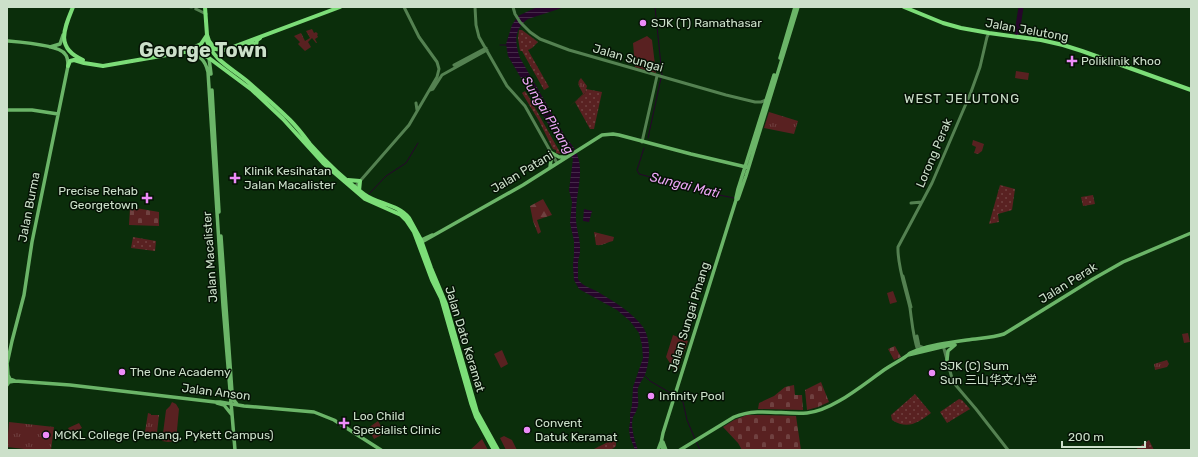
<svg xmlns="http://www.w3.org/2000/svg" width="1198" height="457" viewBox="0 0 1198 457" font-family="Rubik,'Noto Sans SC',sans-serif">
<defs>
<pattern id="grass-tufts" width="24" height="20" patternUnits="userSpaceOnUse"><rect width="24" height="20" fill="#592121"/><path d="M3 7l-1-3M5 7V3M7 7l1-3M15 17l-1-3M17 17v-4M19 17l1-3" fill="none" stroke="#704140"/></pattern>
<pattern id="forest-firs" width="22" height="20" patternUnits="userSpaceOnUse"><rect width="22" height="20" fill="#592121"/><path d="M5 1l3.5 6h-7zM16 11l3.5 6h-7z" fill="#704140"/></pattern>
<pattern id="cemetery-stones" width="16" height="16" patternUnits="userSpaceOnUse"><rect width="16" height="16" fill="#592121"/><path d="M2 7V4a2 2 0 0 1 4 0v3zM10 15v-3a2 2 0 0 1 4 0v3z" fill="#704140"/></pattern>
<pattern id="park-dots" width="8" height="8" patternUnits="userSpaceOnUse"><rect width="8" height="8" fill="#592121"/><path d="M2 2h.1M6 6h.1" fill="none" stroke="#704140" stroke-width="1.8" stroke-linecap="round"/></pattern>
<pattern id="water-rules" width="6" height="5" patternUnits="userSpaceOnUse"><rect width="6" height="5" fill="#26052b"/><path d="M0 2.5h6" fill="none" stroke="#442948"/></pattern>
</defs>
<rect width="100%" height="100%" fill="#0b2e0b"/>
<path fill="url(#grass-tufts)" d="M312,29L314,33L316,32L318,34L317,35L318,37L315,39L317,43H316L312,38L308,42L311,47L305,51L298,44L300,42L294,36L301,33L305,41L310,38L306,31Z
M581,78L587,86L585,93L569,107L583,94C581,88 575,84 581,78Z
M769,112L798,121L794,134L764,128Z
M973,140L984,144L982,151L978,154L974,153L976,147L972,145Z
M594,232L614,237L613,241C607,242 603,246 596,245Z
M1188,333L1190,342L1184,343L1182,334Z
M1167,360L1169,364L1167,367L1155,370L1154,364Z
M148,413L151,414V415H159L157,433L145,432Z
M9,422L54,427L51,450H33L7,447Z"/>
<path fill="url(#forest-firs)" d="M543,199L552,215L537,220L541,232L538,234L533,221L530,206Z"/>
<path fill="url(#cemetery-stones)" d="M130,207L159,212V226L129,225Z
M895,346L901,357L894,360L888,349Z
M821,382L829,402L818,407L807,410L805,390Z
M794,385L795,395H802L803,410L758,409L759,403L774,396L785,387Z
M747,415H763L796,416L801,450H742L738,443L723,427L734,420Z"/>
<path fill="url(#park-dots)" d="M519,30H522L538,42L532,48L528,50L549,87L544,90L522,51H520L518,38Z
M586,89L602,92L594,129H590L575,102L585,93Z
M525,91L530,99L561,154L556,153V150L553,149L539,121L522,93Z
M1000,185L1015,189L1012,210L998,214L999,222L989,224Z
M1093,195L1095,204L1083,206L1081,197Z
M133,237L156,241L155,251L131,248Z
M915,394L931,413C917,423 908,430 892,420L891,415Z
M959,399L962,400L970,409L947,423L940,412Z
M614,439L616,441V446C611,452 600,450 592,450Z
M1149,440L1154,450H1135Z"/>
<path fill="#592121" d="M647,36L652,40L656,73L635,67L633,43Z
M1016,71L1029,73L1028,80L1015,78Z
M893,291L897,302L890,304L887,293Z
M673,335L688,341L677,372L675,371L666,357Z
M502,350L508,364L501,368L494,354Z
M172,402L176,404L179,409L176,441L168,442L162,441L166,410L170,406Z
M378,421L385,433L374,439L368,428Z
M79,423L82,428L71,434L68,428Z
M504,436L512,440L517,450H506L500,438Z
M482,439L488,450H470Z"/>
<path fill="url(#water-rules)" d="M537,7H565L528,19C513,29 515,44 520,58L566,138C590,163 576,184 576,214C575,227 581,239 580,251C580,255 578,259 578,263C578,268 578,273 578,279C582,286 591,288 598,292C613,301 632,312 643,327C651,339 650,359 646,372C644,378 640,382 638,388C637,394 639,400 638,406C637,410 635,414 633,417C630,427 635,441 638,450H635L630,437L629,429L630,422V414L632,405L633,387L643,358L642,345L639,333L630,321L617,310L579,289L574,280L573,265L574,254V241L570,223L572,202L569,190L573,159L551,129L508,56L506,44L512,25L518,16Z
M584,209L592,211L589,222L583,221Z"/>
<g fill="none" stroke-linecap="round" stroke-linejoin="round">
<path stroke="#26052b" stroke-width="1" d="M655,7L662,75
M500,45H508
M648,138L661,78
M644,148L637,170L639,174L714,194L734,198
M369,194L386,176L406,163L418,143
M644,375L650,381L674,395
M677,397L683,402L687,420L695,439
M696,441L700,450"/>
<path stroke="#26052b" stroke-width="5" d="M1017,33L1021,7"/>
<path stroke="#284928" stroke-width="3" stroke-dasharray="3 1.5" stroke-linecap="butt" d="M190,7L196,9"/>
<path stroke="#548151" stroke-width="3" d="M475,7L476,25L479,37L507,86L525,106L557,163
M513,7L515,14L520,22L530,32L540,39L569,50L726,95L755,102H761L766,100
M196,9L206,14
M454,65L486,48
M430,90L433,89L442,75L487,50
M416,103L417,110
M642,142L657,76
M354,188L409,125L437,77L439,69L437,62L419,37L404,7
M911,203L922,202
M903,276L911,307
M917,336L919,346L924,348
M943,345L953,382L976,409L1008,450
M918,351C913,337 912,322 910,308C906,290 897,265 898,247L932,183L971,92L980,67L987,37L989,33"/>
<path stroke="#6bb568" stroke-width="3.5" d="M7,41C19,42 59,45 65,54C68,57 68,62 68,66L32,242L24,295L12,341L7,364
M50,47L60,44L63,35
M187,52C199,55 205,59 208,72L223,306L235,450
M209,58L211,74
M780,58L795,7
M212,90L219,212
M7,110H32L58,114
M552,153L559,157H566
M550,167L552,153
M736,200V198L738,189L774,75
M221,236L232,392L233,399L237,404
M419,241L432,235
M420,243L523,185L602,135L613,134L619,135L691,154L746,167L748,168
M908,355L950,345L954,343
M947,360L948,351L955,345
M7,362L8,375L10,379
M7,378L15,381L70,385L215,402H220L244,406L314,412L334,420L381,450
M7,385L9,382L15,381
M217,403L224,405L232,415
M663,442L666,450
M658,450L661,442
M663,450L661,443L663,433L736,200L738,199L746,176L798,7
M680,450L734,417C758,407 783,415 807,413C833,411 866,382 887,368C894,363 904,359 910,353C928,345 948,343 967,340C980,338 992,338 1004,334L1093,279L1123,262L1191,233"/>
<path stroke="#7cdd78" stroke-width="4" d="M73,7C64,29 55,48 83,60
M205,7L207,35
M904,7L943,23L961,28L989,33L1041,40L1063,45L1082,51L1191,90
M207,35L209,41L215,49L225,50L340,7
M207,41C213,60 233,69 247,81C262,94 277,107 290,120C298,128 304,136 310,144C326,162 345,180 364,194C377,204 398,204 409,218L421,240L431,268L446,304L477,412L498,450
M247,43H253L256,45L257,40L260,38
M188,50L201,44L207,35
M68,66L70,61L74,60L84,63L103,66L190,51L197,52L209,58L252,90L283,119L323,163L365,199L401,215L406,220L414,232L432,280L441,298L471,403L476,417L494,450
M348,180L360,181L359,191"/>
</g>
<g fill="#ed8cf9" stroke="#051205" stroke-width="1.5">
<circle cx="643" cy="23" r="4"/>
<path d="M1070 55h4v4h4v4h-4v4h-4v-4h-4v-4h4z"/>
<path d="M233 172h4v4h4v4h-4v4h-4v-4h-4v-4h4z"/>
<path d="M145 192h4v4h4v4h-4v4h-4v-4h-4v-4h4z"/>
<circle cx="122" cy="372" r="4"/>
<circle cx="932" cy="373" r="4"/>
<circle cx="651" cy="396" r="4"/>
<path d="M342 417h4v4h4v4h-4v4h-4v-4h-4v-4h4z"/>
<circle cx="527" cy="430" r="4"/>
<circle cx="46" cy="435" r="4"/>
</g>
<g text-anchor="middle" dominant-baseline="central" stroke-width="3" stroke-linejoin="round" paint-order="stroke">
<g font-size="12" fill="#cce0ca" stroke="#051205" text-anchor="start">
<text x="651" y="23">SJK (T) Ramathasar</text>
<text x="1081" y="61">Poliklinik Khoo</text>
<text x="244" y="171">Klinik Kesihatan<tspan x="244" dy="14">Jalan Macalister</tspan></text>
<text x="138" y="191" text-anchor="end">Precise Rehab<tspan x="138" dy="14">Georgetown</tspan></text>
<text x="940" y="366">SJK (C) Sum<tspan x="940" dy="14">Sun 三山华文小学</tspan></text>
<text x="130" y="372">The One Academy</text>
<text x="659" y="396">Infinity Pool</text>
<text x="353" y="416">Loo Child<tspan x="353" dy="14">Specialist Clinic</tspan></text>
<text x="535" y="423">Convent<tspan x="535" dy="14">Datuk Keramat</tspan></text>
<text x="54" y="435">MCKL College (Penang, Pykett Campus)</text>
</g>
<g font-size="12" fill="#cce0ca" stroke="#051205">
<text transform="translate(1027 30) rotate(10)">Jalan Jelutong</text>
<text transform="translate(628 58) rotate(16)">Jalan Sungai</text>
<text transform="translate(934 153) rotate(-67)">Lorong Perak</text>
<text transform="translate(522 172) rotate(-31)">Jalan Patani</text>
<text transform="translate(29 207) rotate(-79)">Jalan Burma</text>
<text transform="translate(210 257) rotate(-94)">Jalan Macalister</text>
<text transform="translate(1068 283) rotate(-32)">Jalan Perak</text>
<text transform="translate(689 317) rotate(-73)">Jalan Sungai Pinang</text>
<text transform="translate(465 339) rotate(73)">Jalan Dato Keramat</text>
<text transform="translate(216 392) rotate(7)">Jalan Anson</text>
</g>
<g font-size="13" letter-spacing="1" fill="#cce0ca" stroke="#051205">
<text x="962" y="98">WEST JELUTONG</text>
</g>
<g font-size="13" font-style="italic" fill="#eca6f5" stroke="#051205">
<text transform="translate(548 115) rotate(59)">Sungai Pinang</text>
<text transform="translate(685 185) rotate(14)">Sungai Mati</text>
</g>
<g font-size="20" font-weight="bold" fill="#cce0ca" stroke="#051205">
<text x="203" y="50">George Town</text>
</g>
</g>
<rect width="1198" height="457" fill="none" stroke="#cce0ca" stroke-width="16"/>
<path d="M1062 441v6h83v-6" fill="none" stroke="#cce0ca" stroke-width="2"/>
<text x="1068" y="441" font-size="12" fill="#cce0ca" stroke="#051205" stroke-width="3" paint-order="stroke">200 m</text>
</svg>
